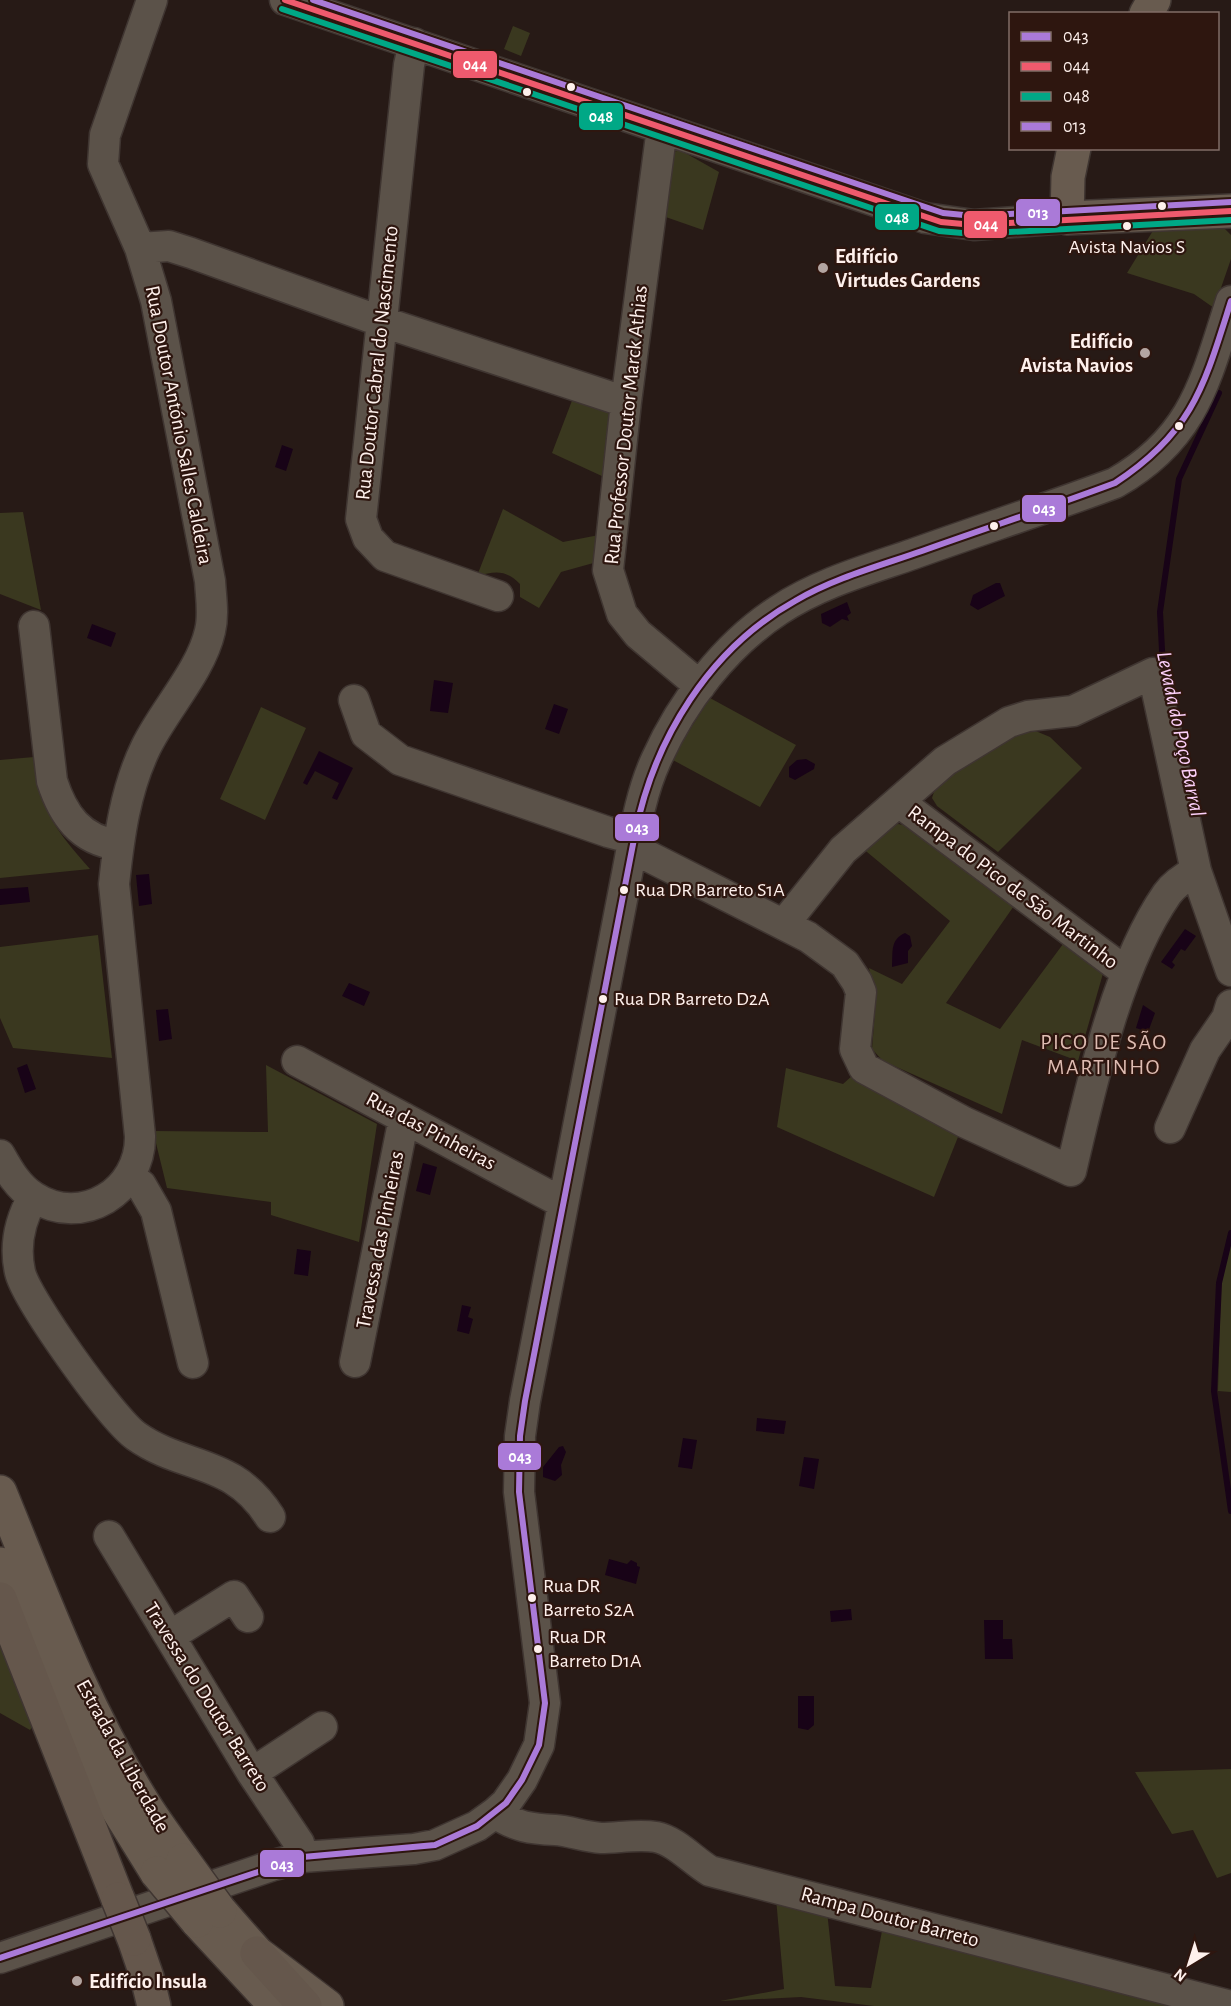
<svg xmlns="http://www.w3.org/2000/svg" width="1231" height="2006" viewBox="0 0 1231 2006" font-family="'Alegreya Sans',sans-serif">
<rect width="100%" height="100%" fill="#271a16"/>
<path fill="#3a381f" d="M513,26L530,33L521,56L504,49Z
M680,150L719,172L703,230L660,215L674,152Z
M1224,228L1231,235V259L1214,308L1194,294L1127,273L1154,229Z
M573,398L611,414L604,477L552,453Z
M503,509L563,542L599,535L597,562L561,572L539,608L520,597V584C506,570 496,571 477,576Z
M23,512L41,610L0,594V513Z
M710,698L796,745L760,807L671,759Z
M261,707L306,728L265,820L220,799Z
M1026,727L1050,737L1082,768L998,852L937,806L932,798L935,789L943,780Z
M34,757C42,813 54,828 90,869L0,878V760Z
M898,824L909,826L1016,903L946,1003L1000,1029L1066,940L1104,970L1078,1061L1022,1040L1002,1114L883,1061L872,1049L876,999L869,968L902,984L950,921L861,847L885,828Z
M98,935L112,1058L13,1048L0,1018V947Z
M266,1065L377,1124L359,1242L271,1215V1202L167,1188L153,1131L268,1132Z
M786,1068L843,1084L853,1075L962,1127L934,1197L777,1127Z
M1231,1240V1392L1218,1391L1221,1283Z
M0,1642L33,1726L30,1730L0,1713Z
M1231,1769V1873L1217,1878L1193,1830L1172,1834L1135,1772Z
M776,1898L827,1911L835,1986L871,1988L882,1931L1030,1969L1199,2006H874L801,1997L720,2001L784,1989Z"/>
<path fill="#180317" d="M282,445L293,449L286,471L275,467Z
M996,583H1000L1005,596L978,610L970,605L973,595Z
M847,602L851,613L847,616L849,621L842,619L830,627L822,623L821,614Z
M92,624L116,633L111,647L87,638Z
M434,680L453,683L448,713L430,711Z
M554,704L568,709L559,734L545,729Z
M319,751L353,768L337,800L332,798L339,783L315,771L307,785L303,783Z
M806,759L815,764L814,769L795,780L789,777V767L797,760Z
M149,874L152,904L139,906L136,875Z
M28,887L30,902L0,905V889Z
M1185,929L1196,936L1185,951L1181,949L1172,962L1175,965L1172,969L1161,962Z
M905,933L910,936L912,946L908,951V963L892,967C893,951 890,940 905,933Z
M349,983L370,992L364,1006L342,996Z
M1143,1005L1155,1013L1148,1032L1136,1028Z
M168,1009L172,1039L159,1041L156,1010Z
M27,1064L36,1089L25,1093L17,1068Z
M423,1163L437,1167L430,1195L416,1191Z
M297,1249L311,1251L308,1276L294,1274Z
M462,1305L471,1307L468,1317L473,1319L469,1334L457,1331Z
M757,1418L786,1421L784,1434L756,1431Z
M683,1438L697,1440L692,1469L678,1467Z
M563,1446L566,1452L561,1465L562,1475L555,1481L543,1477V1467L559,1447Z
M804,1457L819,1459L814,1489L799,1486Z
M609,1559L627,1564L631,1560L637,1563V1566L640,1567L636,1584L605,1575Z
M851,1609L852,1620L831,1622L830,1611Z
M984,1620H1003V1639H1012L1013,1659H985Z
M798,1696H814V1725L808,1730L798,1728Z"/>
<g fill="none" stroke-linecap="round" stroke-linejoin="round">
<path stroke="#180317" stroke-width="6" d="M1163,669L1160,612L1179,479L1219,393
M1231,1233L1219,1283L1214,1391L1231,1511"/>
<defs>
<path id="minor" d="M285,0L925,218L974,225L1067,218
M414,43L409,65L361,519L368,538L385,556L498,596
M662,128L626,402L608,570L622,614L638,634L700,686
M140,248L169,246L191,253L380,321L626,402
M34,626L52,781C63,815 80,840 118,845
M354,700L366,734L400,760L608,832L634,839
M899,802L1126,972
M632,848L808,937L845,964L857,982L861,992L855,1049L864,1068L964,1122L1071,1171C1091,1086 1117,966 1167,894C1174,884 1185,877 1196,871
M784,924L843,850L945,761L1009,722L1028,716L1073,711L1153,673L1196,871L1231,971
M297,1061L563,1203
M1170,1128L1205,1050L1227,1018L1231,1005
M0,1155C9,1171 18,1187 34,1197C82,1228 141,1191 140,1136L114,884C119,837 125,790 146,747C164,710 201,671 210,631C214,615 211,598 210,581L156,301L140,248L103,164L105,135L152,0
M129,1177L141,1185L156,1211L193,1363
M33,1197C20,1220 14,1245 20,1272C26,1299 112,1419 136,1436C184,1470 233,1458 270,1517
M355,1362L404,1118
M109,1536L252,1773L299,1843L303,1857
M170,1636L234,1596L248,1617
M252,1773L322,1727
M495,1813C515,1827 532,1829 555,1830C570,1831 585,1837 601,1838C618,1838 638,1834 656,1837C676,1841 693,1861 710,1871L1231,2006
M0,1958L274,1865L303,1857L414,1849L435,1845L477,1826L495,1813L506,1803L522,1780L539,1745L545,1703L519,1492L520,1436L525,1401L626,879C634,839 639,797 656,760C682,702 725,645 779,610C820,583 867,570 913,554C980,530 1048,508 1115,483C1194,438 1205,382 1231,301"/>
<path id="major" d="M1146,14L1154,0
M1074,148L1068,177L1067,218L1231,211
M0,1492C43,1597 83,1707 144,1804C156,1823 170,1842 183,1860
M0,1564L67,1711L113,1802L157,1873
M220,1911L257,1953L327,2006
M197,1921L276,2006"/>
<path id="highway" d="M0,1599L118,1899
M134,1939L147,1977L154,2006
M257,1953L305,2006"/>
</defs>
<use href="#minor" stroke="#3f3531" stroke-width="33"/>
<use href="#major" stroke="#3f3531" stroke-width="36"/>
<use href="#highway" stroke="#3f3531" stroke-width="36"/>
<use href="#minor" stroke="#5b5249" stroke-width="30"/>
<use href="#major" stroke="#685b4f" stroke-width="33"/>
<use href="#highway" stroke="#65574c" stroke-width="33"/>
<defs>
<path id="major-bridge" d="M183,1860L220,1911
M157,1873L197,1921"/>
<path id="highway-bridge" d="M118,1899L134,1939"/>
</defs>
<use href="#major-bridge" stroke="#3f3531" stroke-width="36" stroke-linecap="butt"/>
<use href="#highway-bridge" stroke="#3f3531" stroke-width="36" stroke-linecap="butt"/>
<use href="#major-bridge" stroke="#685b4f" stroke-width="33"/>
<use href="#highway-bridge" stroke="#65574c" stroke-width="33"/>
<defs>
<path id="bus-1" d="M0,1958L303,1857L435,1845L477,1826L506,1803L522,1780L539,1745L545,1703L519,1492L520,1436L525,1401L635,834C654,739 709,649 795,601C834,578 879,566 922,551C986,528 1051,507 1115,483C1193,432 1204,386 1231,301"/>
<path id="bus-2" d="M285,0L941,222L974,225L1231,211"/>
<path id="bus-3" d="M282,9L939,231L974,234L1231,220"/>
<path id="bus-4" d="M313,0L943,213L974,216L1231,202"/>
</defs>
<use href="#bus-1" stroke="#2e160f" stroke-width="10"/>
<use href="#bus-2" stroke="#2e160f" stroke-width="10"/>
<use href="#bus-3" stroke="#2e160f" stroke-width="10"/>
<use href="#bus-4" stroke="#2e160f" stroke-width="10"/>
<use href="#bus-1" stroke="#aa7ad8" stroke-width="6"/>
<use href="#bus-2" stroke="#ef5a6d" stroke-width="6"/>
<use href="#bus-3" stroke="#00a886" stroke-width="6"/>
<use href="#bus-4" stroke="#aa7ad8" stroke-width="6"/>
</g>
<g fill="#fef0ec" stroke="#2e160f" stroke-width="2">
<circle cx="571" cy="87" r="5"/>
<circle cx="527" cy="92" r="5"/>
<circle cx="1162" cy="206" r="5"/>
<circle cx="1127" cy="226" r="5"/>
<circle cx="1179" cy="426" r="5"/>
<circle cx="994" cy="526" r="5"/>
<circle cx="624" cy="890" r="5"/>
<circle cx="603" cy="999" r="5"/>
<circle cx="532" cy="1598" r="5"/>
<circle cx="538" cy="1649" r="5"/>
</g>
<g fill="#b3a5a1" stroke="#2e160f" stroke-width="2">
<circle cx="823" cy="268" r="6"/>
<circle cx="1145" cy="353" r="6"/>
<circle cx="77" cy="1981" r="6"/>
</g>
<g text-anchor="middle" dominant-baseline="central" stroke-width="4.5" stroke-linejoin="round" paint-order="stroke">
<g font-size="20" fill="#fef0ec" stroke="#2e160f" text-anchor="start">
<text x="1127" y="247" text-anchor="middle">Avista Navios S</text>
<text x="635" y="890">Rua DR Barreto S1A</text>
<text x="614" y="999">Rua DR Barreto D2A</text>
<text x="543" y="1586">Rua DR<tspan x="543" dy="24">Barreto S2A</tspan></text>
<text x="549" y="1637">Rua DR<tspan x="549" dy="24">Barreto D1A</tspan></text>
</g>
<g font-size="21" font-weight="bold" fill="#fef0ec" stroke="#2e160f" text-anchor="start">
<text x="835" y="256">Edifício<tspan x="835" dy="24">Virtudes Gardens</tspan></text>
<text x="1133" y="341" text-anchor="end">Edifício<tspan x="1133" dy="24">Avista Navios</tspan></text>
<text x="89" y="1981">Edifício Insula</text>
</g>
<g font-size="21" fill="#fef0ec" stroke="#2e160f">
<text transform="translate(377 363) rotate(-84)">Rua Doutor Cabral do Nascimento</text>
<text transform="translate(179 425) rotate(79)">Rua Doutor António Salles Caldeira</text>
<text transform="translate(626 425) rotate(-84)">Rua Professor Doutor Marck Athias</text>
<text transform="translate(1013 887) rotate(37)">Rampa do Pico de São Martinho</text>
<text transform="translate(431 1131) rotate(28)">Rua das Pinheiras</text>
<text transform="translate(380 1240) rotate(-79)">Travessa das Pinheiras</text>
<text transform="translate(207 1697) rotate(58)">Travessa do Doutor Barreto</text>
<text transform="translate(123 1756) rotate(61)">Estrada da Liberdade</text>
<text transform="translate(890 1917) rotate(15)">Rampa Doutor Barreto</text>
</g>
<g font-size="22" font-style="italic" fill="#fcd0f9" stroke="#2e160f">
<text transform="translate(1181 734) rotate(78)">Levada do Poço Barral</text>
</g>
<g font-size="22" letter-spacing="1.5" fill="#debcb2" stroke="#2e160f">
<text x="1104" y="1042">PICO DE SÃO<tspan x="1104" dy="25">MARTINHO</tspan></text>
</g>
</g>
<g stroke="#2e160f" stroke-width="2">
<rect x="452" y="50" width="46" height="29" rx="6" fill="#ef5a6d"/>
<rect x="578" y="102" width="46" height="29" rx="6" fill="#00a886"/>
<rect x="1015" y="198" width="46" height="29" rx="6" fill="#aa7ad8"/>
<rect x="874" y="203" width="46" height="28" rx="6" fill="#00a886"/>
<rect x="963" y="210" width="45" height="29" rx="6" fill="#ef5a6d"/>
<rect x="1021" y="494" width="46" height="29" rx="6" fill="#aa7ad8"/>
<rect x="614" y="813" width="46" height="29" rx="6" fill="#aa7ad8"/>
<rect x="497" y="1442" width="45" height="29" rx="6" fill="#aa7ad8"/>
<rect x="259" y="1849" width="46" height="29" rx="6" fill="#aa7ad8"/>
</g>
<g font-size="16" text-anchor="middle" font-weight="bold" fill="#fff">
<text x="475" y="70">044</text>
<text x="601" y="122">048</text>
<text x="1038" y="218">013</text>
<text x="897" y="223">048</text>
<text x="986" y="230">044</text>
<text x="1044" y="514">043</text>
<text x="637" y="833">043</text>
<text x="520" y="1462">043</text>
<text x="282" y="1870">043</text>
</g>
<rect x="1009" y="12" width="210" height="138" fill="#2e160f" stroke="#816d67" stroke-width="1.5"/>
<rect x="1021" y="32" width="30" height="9" fill="#aa7ad8" stroke="#816d67" stroke-width="1.5"/>
<text x="1063" y="42" font-size="18" fill="#fef0ec">043</text>
<rect x="1021" y="62" width="30" height="9" fill="#ef5a6d" stroke="#816d67" stroke-width="1.5"/>
<text x="1063" y="72" font-size="18" fill="#fef0ec">044</text>
<rect x="1021" y="92" width="30" height="9" fill="#00a886" stroke="#816d67" stroke-width="1.5"/>
<text x="1063" y="102" font-size="18" fill="#fef0ec">048</text>
<rect x="1021" y="122" width="30" height="9" fill="#aa7ad8" stroke="#816d67" stroke-width="1.5"/>
<text x="1063" y="132" font-size="18" fill="#fef0ec">013</text>
<g transform="translate(1189 1964) rotate(218)" stroke="#2e160f" stroke-width="4.5" paint-order="stroke">
<path d="M0-4.5L10 22L0 15L-10 22Z" fill="#fef0ec"/>
<text y="-9" font-size="16" font-weight="bold" text-anchor="middle" fill="#fef0ec">N</text>
</g>
</svg>
